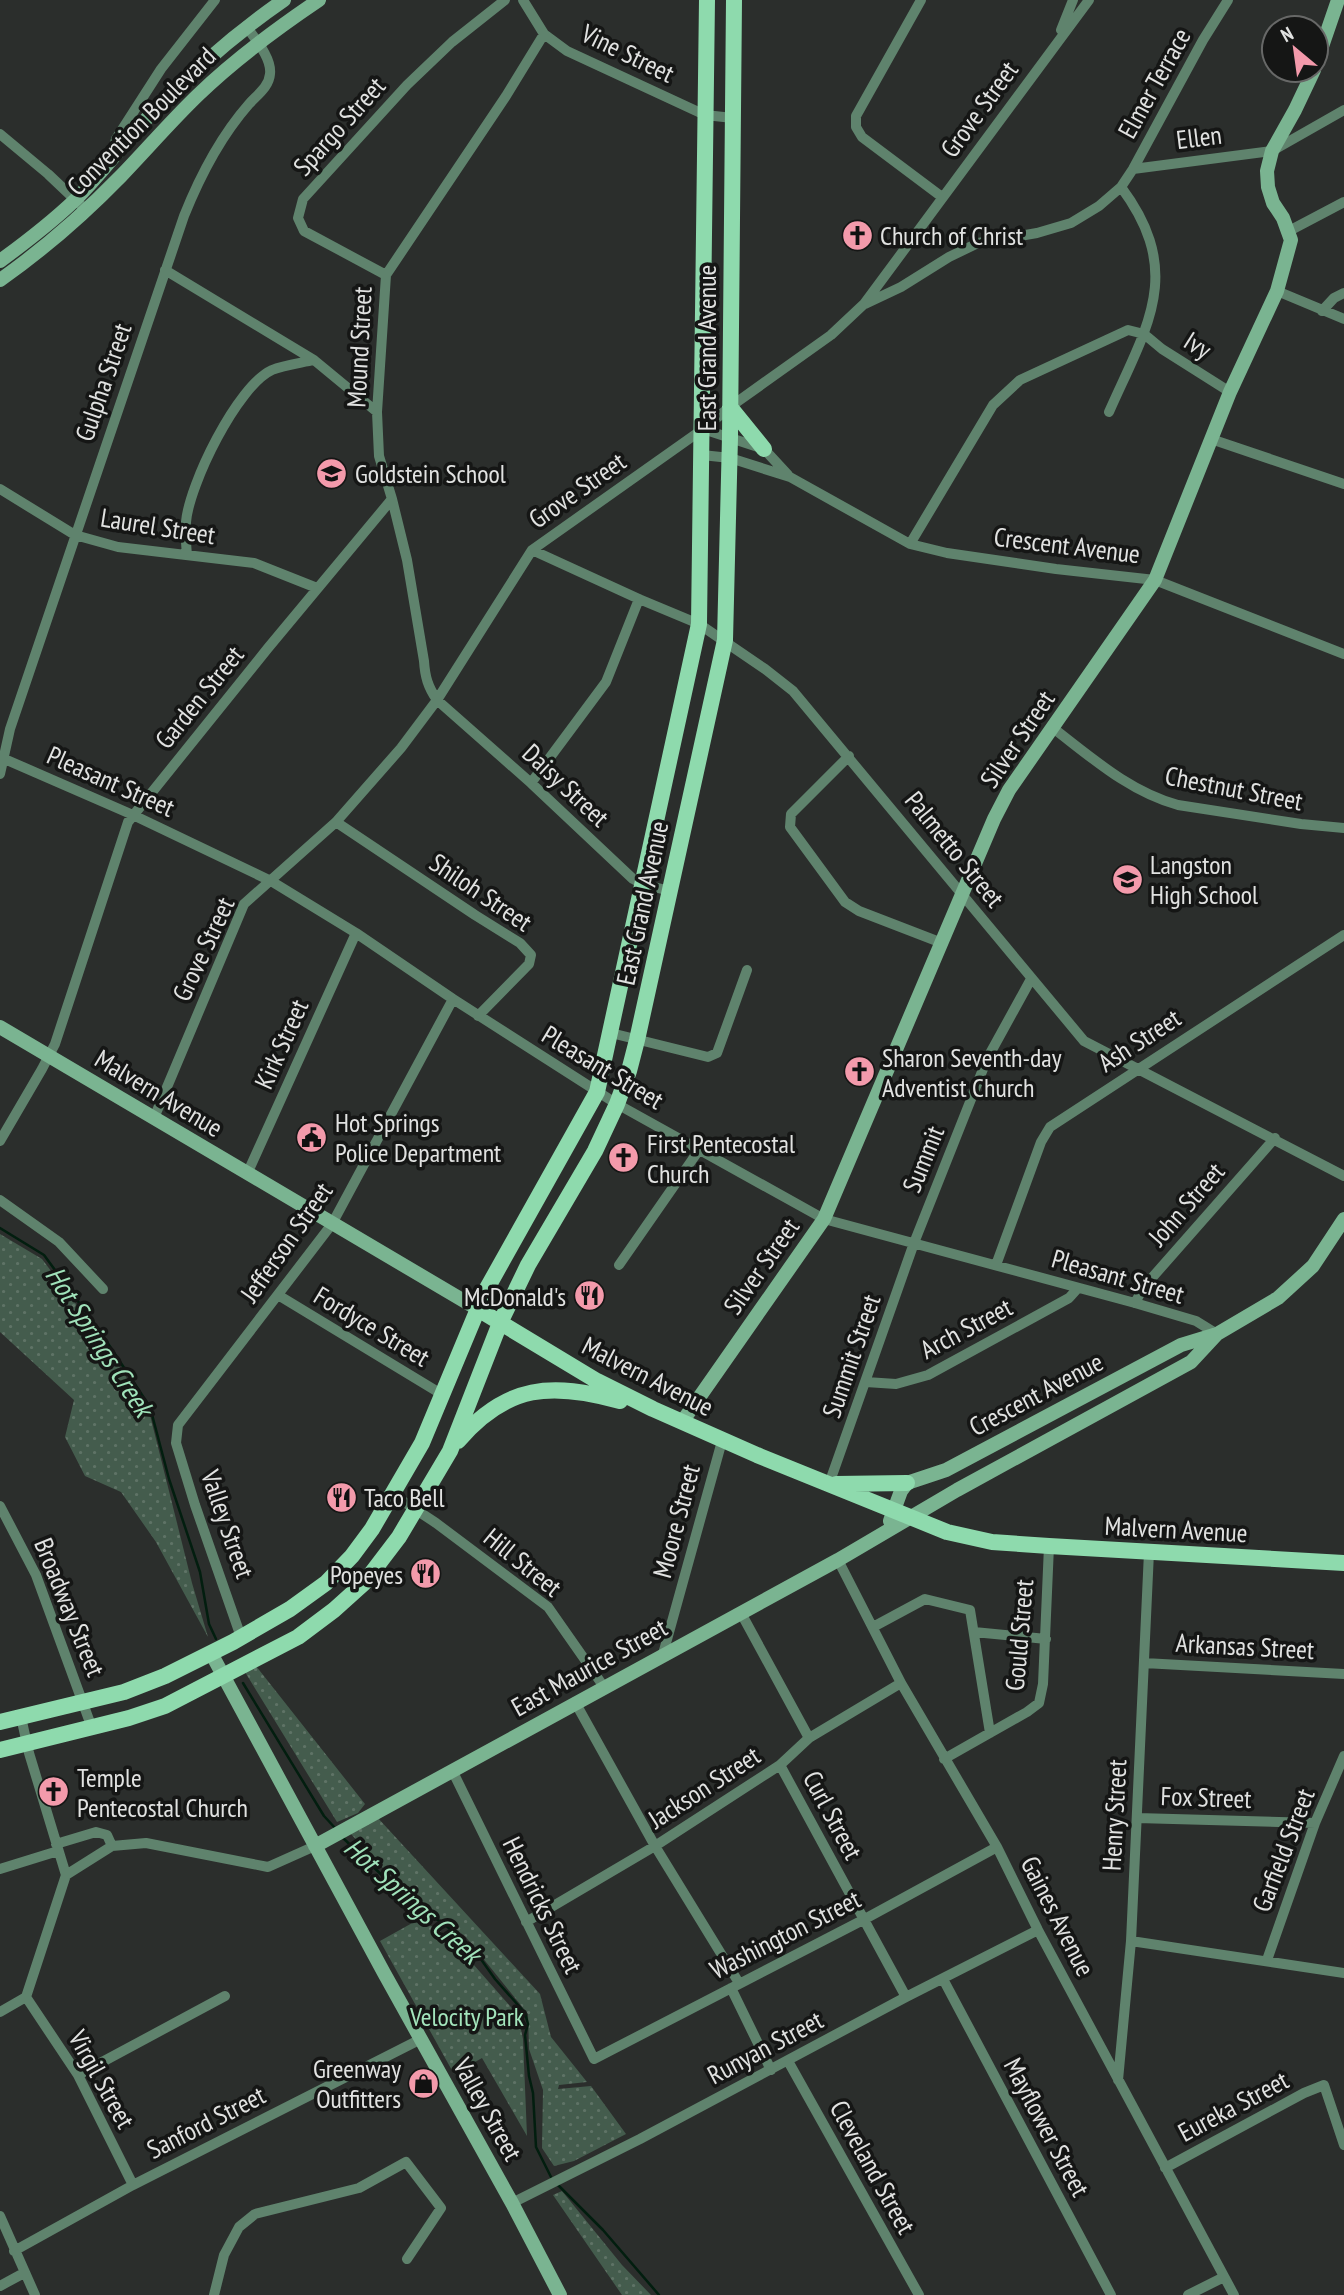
<svg xmlns="http://www.w3.org/2000/svg" width="1344" height="2295" viewBox="0 0 1344 2295" font-family="'PT Sans Narrow',sans-serif">
<defs>
<pattern id="green-dots" width="8" height="8" patternUnits="userSpaceOnUse" patternTransform="scale(1.75)"><rect width="8" height="8" fill="#445c4d"/><path d="M2 2h.1M6 6h.1" fill="none" stroke="#5f7366" stroke-width="1.8" stroke-linecap="round"/></pattern>
</defs>
<rect width="100%" height="100%" fill="#2b2e2c"/>
<path fill="url(#green-dots)" d="M0,1234L42,1259L85,1316L149,1411L192,1583L208,1637L156,1542L121,1492L85,1476L65,1437L74,1400L0,1332Z
M256,1666L365,1804L358,1813L337,1822L245,1672Z
M377,1817L540,1994L551,2037L587,2082L559,2085L558,2089L591,2086L626,2134L574,2161L554,2166L542,2148L543,2090L529,2049L528,2014L465,1936L413,1900L350,1833Z
M414,1922L436,1927L473,1964L518,2015L523,2039L527,2136L482,2058L454,2074L380,1941Z
M562,2191L622,2265L651,2295H622L553,2195Z"/>
<g fill="none" stroke-linecap="round" stroke-linejoin="round">
<path stroke="#021e0f" stroke-width="2.5" d="M0,1228L44,1255L99,1330L150,1407L169,1479L200,1572L209,1624L216,1639
M243,1683L324,1816L336,1829
M342,1837L411,1903L444,1924L473,1948L495,1979L525,2013L528,2024L525,2035L529,2076L533,2093L536,2147L552,2179
M557,2184L603,2230L659,2295"/>
<path stroke="#5f836d" stroke-width="10" d="M523,0L544,34L567,51L705,115L733,118
M921,0L856,116V127L862,137L942,197
M1061,30L1073,0
M544,34L506,96L386,275L377,412L379,456L392,499L407,560L424,661C425,677 428,687 437,700L531,783L633,879L642,884L670,891
M0,134L48,174L86,210
M111,158L116,139L161,69L215,0
M1133,169L1272,151L1344,110
M1289,231L1344,202
M165,270L314,360L377,412
M386,275L304,231L298,218L303,199L407,85L452,42L505,0
M1277,291L1344,319
M865,304L901,287L949,257L978,243L1037,233L1071,223L1099,206L1121,187L1133,169L1203,40L1228,0
M1322,311L1334,298L1344,293
M1109,412C1147,326 1185,273 1121,187
M703,429L764,449L788,475
M1211,439L1344,484
M702,455L730,458L790,477L910,544L947,553L1056,569L1155,580L1344,654
M0,489L75,535L118,547L254,563L317,588
M910,544L993,405L1020,380L1128,330L1144,334L1162,349L1230,392
M532,550L639,599L699,624L765,669L793,691L1084,1041L1344,1176
M187,555C186,544 185,533 186,522C189,485 237,386 272,370C284,365 301,363 314,360
M1053,728C1092,758 1130,792 1178,805L1301,824L1344,828
M849,756L791,814L790,827L845,902L859,911L942,943
M0,757L133,815L271,881L356,933L453,999L617,1104L824,1219L1135,1303L1196,1321L1217,1334
M0,774L10,729L184,216C200,176 220,137 249,104C257,95 269,87 270,74C272,58 255,39 246,26
M531,783L606,682L639,599
M336,822L475,915L520,943L531,955L529,964L478,1016
M611,1033L708,1057L717,1053L747,970
M154,1118L244,904L336,822L401,748L437,700L532,550L703,429L730,407L831,335L864,304L1089,0
M0,1141L42,1069L55,1044L128,822L268,648L392,499
M247,1174L356,933
M0,1200L59,1242L103,1289
M619,1265L699,1150
M996,1265L1041,1142L1050,1127L1344,935
M278,1295L443,1395
M1135,1303L1143,1288L1275,1138
M866,1382L896,1384L928,1375L1069,1298L1078,1288
M829,1484L914,1243L987,1059L1031,979
M392,1494L436,1523L548,1607L604,1687
M0,1506L36,1575L92,1728
M838,1560L901,1683L997,1847L1038,1930L1234,2295
M741,1613L809,1738
M873,1627L925,1599L970,1610L990,1733
M974,1632L1046,1639
M241,1637L195,1505L176,1443L178,1425L332,1224L453,999
M663,1654L722,1441
M1144,1663L1344,1674
M575,1702L655,1846L739,1983
M21,1717L29,1753L66,1875
M944,1759L1027,1712L1039,1703L1043,1684L1049,1546
M780,1765L906,1997
M452,1770L594,2059L863,1920L997,1847
M1137,1818L1315,1823
M56,1844L96,1832L107,1835L112,1846
M0,1869L58,1851
M526,1922L655,1846L780,1765L809,1738L901,1683
M1131,1941L1344,1973
M1267,1960L1315,1823L1344,1756
M943,1979L1111,2295
M731,1988L771,2070
M26,1997L78,2075L133,2185
M0,2012L26,1997L66,1875L112,1846L146,1843L268,1867L315,1846
M788,2061L919,2295
M78,2075L225,1996
M1118,2080L1131,1941L1149,1552
M1165,2168L1304,2093L1324,2085L1344,2145
M512,2203L640,2139L906,1997L1038,1930
M0,2216L35,2295
M14,2251L133,2185L421,2039
M0,2286L24,2273
M214,2295L224,2255L239,2227L255,2214L359,2188L406,2162L441,2208L407,2259
M1188,2295L1224,2277"/>
<path stroke="#7ab491" stroke-width="14" d="M1316,64L1338,0
M0,261C26,242 52,222 75,200C103,172 126,140 153,112C194,70 236,33 284,0
M0,280C44,249 84,214 121,176C147,149 171,121 198,95C235,59 276,29 319,0
M0,1027L476,1308
M682,1422L824,1219L994,819L1009,790L1155,580L1230,392L1277,291L1291,240L1283,218L1273,203L1268,187L1267,171L1272,151L1295,110L1314,70
M890,1521L901,1491L907,1483L946,1470L1181,1345L1217,1334L1278,1298L1313,1266L1344,1219
M211,1653L384,1973L512,2203L560,2295
M315,1846L838,1560L957,1490L1191,1362L1217,1334"/>
<path stroke="#8edaad" stroke-width="16" d="M730,407L764,449
M476,1308L597,1381L653,1409L757,1455L947,1532L992,1542L1049,1546L1344,1563
M458,1441C507,1384 552,1382 620,1401
M836,1484L907,1483
M0,1722L124,1692L165,1676L233,1642L290,1609L326,1583L352,1556L372,1529L422,1443L485,1292L597,1092L699,624L707,0
M0,1750L129,1718L165,1706L298,1637L334,1610L364,1583L399,1537L450,1451L500,1323L528,1265L595,1151L617,1104L629,1071L637,1040L725,640L730,437L734,0"/>
</g>
<defs>
<symbol id="church-disc" viewBox="-11 -11 22 22"><circle r="9.5" fill="#f39aab" stroke="#151615"/><path d="M-1.2-6h2.4v3.5h3.3v2.4h-3.3V6h-2.4V-.1h-3.3v-2.4h3.3Z" fill="#111"/></symbol>
<symbol id="school-disc" viewBox="-11 -11 22 22"><circle r="9.5" fill="#f39aab" stroke="#151615"/><path d="M0-5L7-2L0 1L-7-2ZM-4 1L0 2.5L4 1V4Q0 6-4 4Z" fill="#111"/></symbol>
<symbol id="civic-disc" viewBox="-11 -11 22 22"><circle r="9.5" fill="#f39aab" stroke="#151615"/><path d="M-.6-6.5H3V-4.5H.6V-3L4-1V1h2V6H-6V1h2V-1L-.6-3ZM-1.2 2.5V6h2.4V2.5Z" fill="#111"/></symbol>
<symbol id="restaurant-disc" viewBox="-11 -11 22 22"><circle r="9.5" fill="#f39aab" stroke="#151615"/><path d="M-5-6h1v4h1v-4h1v4h1v-4h1v5L-1.5 .5V6h-2V.5L-5-1ZM5-6V6H3V1.5H1.5Q1.5-4 5-6Z" fill="#111"/></symbol>
<symbol id="shop-disc" viewBox="-11 -11 22 22"><circle r="9.5" fill="#f39aab" stroke="#151615"/><path d="M-5-2.5h2.3a2.7 3.5 0 0 1 5.4 0H5L5.5 6h-11ZM-1.5-2.5h3a1.5 2.3 0 0 0-3 0Z" fill="#111"/></symbol>
</defs>
<g fill-rule="evenodd">
<use href="#church-disc" x="840" y="218" width="35" height="35"/>
<use href="#school-disc" x="314" y="456" width="35" height="35"/>
<use href="#school-disc" x="1110" y="862" width="35" height="35"/>
<use href="#church-disc" x="842" y="1054" width="35" height="35"/>
<use href="#civic-disc" x="294" y="1120" width="35" height="35"/>
<use href="#church-disc" x="606" y="1140" width="35" height="35"/>
<use href="#restaurant-disc" x="572" y="1278" width="35" height="35"/>
<use href="#restaurant-disc" x="324" y="1480" width="35" height="35"/>
<use href="#restaurant-disc" x="408" y="1556" width="35" height="35"/>
<use href="#church-disc" x="36" y="1774" width="35" height="35"/>
<use href="#shop-disc" x="406" y="2066" width="35" height="35"/>
</g>
<g text-anchor="middle" dominant-baseline="central" stroke-width="7" stroke-linejoin="round" paint-order="stroke">
<g font-size="26" fill="#e1e2e1" stroke="#151615">
<text transform="translate(628 53) rotate(26)">Vine Street</text>
<text transform="translate(1154 83) rotate(-61)">Elmer Terrace</text>
<text transform="translate(979 109) rotate(-54)">Grove Street</text>
<text transform="translate(141 121) rotate(-45)">Convention Boulevard</text>
<text transform="translate(339 126) rotate(-48)">Spargo Street</text>
<text transform="translate(1199 137) rotate(-7)">Ellen</text>
<text transform="translate(1198 345) rotate(32)">Ivy</text>
<text transform="translate(359 347) rotate(-87)">Mound Street</text>
<text transform="translate(706 348) rotate(-90)">East Grand Avenue</text>
<text transform="translate(103 382) rotate(-71)">Gulpha Street</text>
<text transform="translate(577 490) rotate(-35)">Grove Street</text>
<text transform="translate(158 526) rotate(9)">Laurel Street</text>
<text transform="translate(1067 545) rotate(7)">Crescent Avenue</text>
<text transform="translate(199 697) rotate(-51)">Garden Street</text>
<text transform="translate(1017 739) rotate(-56)">Silver Street</text>
<text transform="translate(111 781) rotate(24)">Pleasant Street</text>
<text transform="translate(566 785) rotate(43)">Daisy Street</text>
<text transform="translate(1234 788) rotate(11)">Chestnut Street</text>
<text transform="translate(955 849) rotate(51)">Palmetto Street</text>
<text transform="translate(481 892) rotate(34)">Shiloh Street</text>
<text transform="translate(642 903) rotate(-78)">East Grand Avenue</text>
<text transform="translate(203 949) rotate(-65)">Grove Street</text>
<text transform="translate(1139 1040) rotate(-33)">Ash Street</text>
<text transform="translate(281 1044) rotate(-66)">Kirk Street</text>
<text transform="translate(603 1067) rotate(31)">Pleasant Street</text>
<text transform="translate(159 1093) rotate(31)">Malvern Avenue</text>
<text transform="translate(923 1159) rotate(-68)">Summit</text>
<text transform="translate(1186 1204) rotate(-49)">John Street</text>
<text transform="translate(286 1242) rotate(-55)">Jefferson Street</text>
<text transform="translate(761 1266) rotate(-55)">Silver Street</text>
<text transform="translate(1118 1276) rotate(16)">Pleasant Street</text>
<text transform="translate(372 1326) rotate(31)">Fordyce Street</text>
<text transform="translate(966 1328) rotate(-28)">Arch Street</text>
<text transform="translate(851 1356) rotate(-71)">Summit Street</text>
<text transform="translate(648 1376) rotate(27)">Malvern Avenue</text>
<text transform="translate(1036 1394) rotate(-28)">Crescent Avenue</text>
<text transform="translate(676 1521) rotate(-75)">Moore Street</text>
<text transform="translate(228 1524) rotate(71)">Valley Street</text>
<text transform="translate(1176 1529) rotate(3)">Malvern Avenue</text>
<text transform="translate(523 1562) rotate(39)">Hill Street</text>
<text transform="translate(70 1607) rotate(68)">Broadway Street</text>
<text transform="translate(1019 1635) rotate(-85)">Gould Street</text>
<text transform="translate(1245 1646) rotate(3)">Arkansas Street</text>
<text transform="translate(589 1667) rotate(-29)">East Maurice Street</text>
<text transform="translate(704 1787) rotate(-33)">Jackson Street</text>
<text transform="translate(1206 1797) rotate(2)">Fox Street</text>
<text transform="translate(833 1815) rotate(62)">Curl Street</text>
<text transform="translate(1114 1815) rotate(-87)">Henry Street</text>
<text transform="translate(1283 1850) rotate(-69)">Garfield Street</text>
<text transform="translate(543 1905) rotate(64)">Hendricks Street</text>
<text transform="translate(1058 1916) rotate(63)">Gaines Avenue</text>
<text transform="translate(785 1934) rotate(-27)">Washington Street</text>
<text transform="translate(765 2047) rotate(-28)">Runyan Street</text>
<text transform="translate(102 2079) rotate(61)">Virgil Street</text>
<text transform="translate(1233 2106) rotate(-28)">Eureka Street</text>
<text transform="translate(488 2109) rotate(61)">Valley Street</text>
<text transform="translate(206 2122) rotate(-27)">Sanford Street</text>
<text transform="translate(1047 2127) rotate(62)">Mayflower Street</text>
<text transform="translate(873 2167) rotate(61)">Cleveland Street</text>
</g>
<g font-size="26" fill="#e1e2e1" stroke="#151615" text-anchor="start">
<text x="880" y="235">Church of Christ</text>
<text x="355" y="473">Goldstein School</text>
<text x="1150" y="864">Langston<tspan x="1150" dy="30">High School</tspan></text>
<text x="882" y="1057">Sharon Seventh-day<tspan x="882" dy="30">Adventist Church</tspan></text>
<text x="335" y="1122">Hot Springs<tspan x="335" dy="30">Police Department</tspan></text>
<text x="647" y="1143">First Pentecostal<tspan x="647" dy="30">Church</tspan></text>
<text x="566" y="1296" text-anchor="end">McDonald's</text>
<text x="364" y="1497">Taco Bell</text>
<text x="403" y="1574" text-anchor="end">Popeyes</text>
<text x="77" y="1777">Temple<tspan x="77" dy="30">Pentecostal Church</tspan></text>
<text x="401" y="2068" text-anchor="end">Greenway<tspan x="401" dy="30">Outfitters</tspan></text>
</g>
<g font-size="26" fill="#a3e5bc" stroke="#151615">
<text x="467" y="2016">Velocity Park</text>
</g>
<g font-size="28" font-style="italic" fill="#a0e2ba" stroke="#151615">
<text transform="translate(100 1341) rotate(57)">Hot Springs Creek</text>
<text transform="translate(413 1900) rotate(42)">Hot Springs Creek</text>
</g>
</g>
<g transform="translate(1295 49) rotate(331)"><circle r="33" fill="#151615" stroke="#676867" stroke-width="2"/>
<path d="M0-5L12 26L0 18L-12 26Z" fill="#f39aab"/>
<text y="-10" font-size="19" font-weight="bold" text-anchor="middle" fill="#e1e2e1">N</text>
</g>
</svg>
